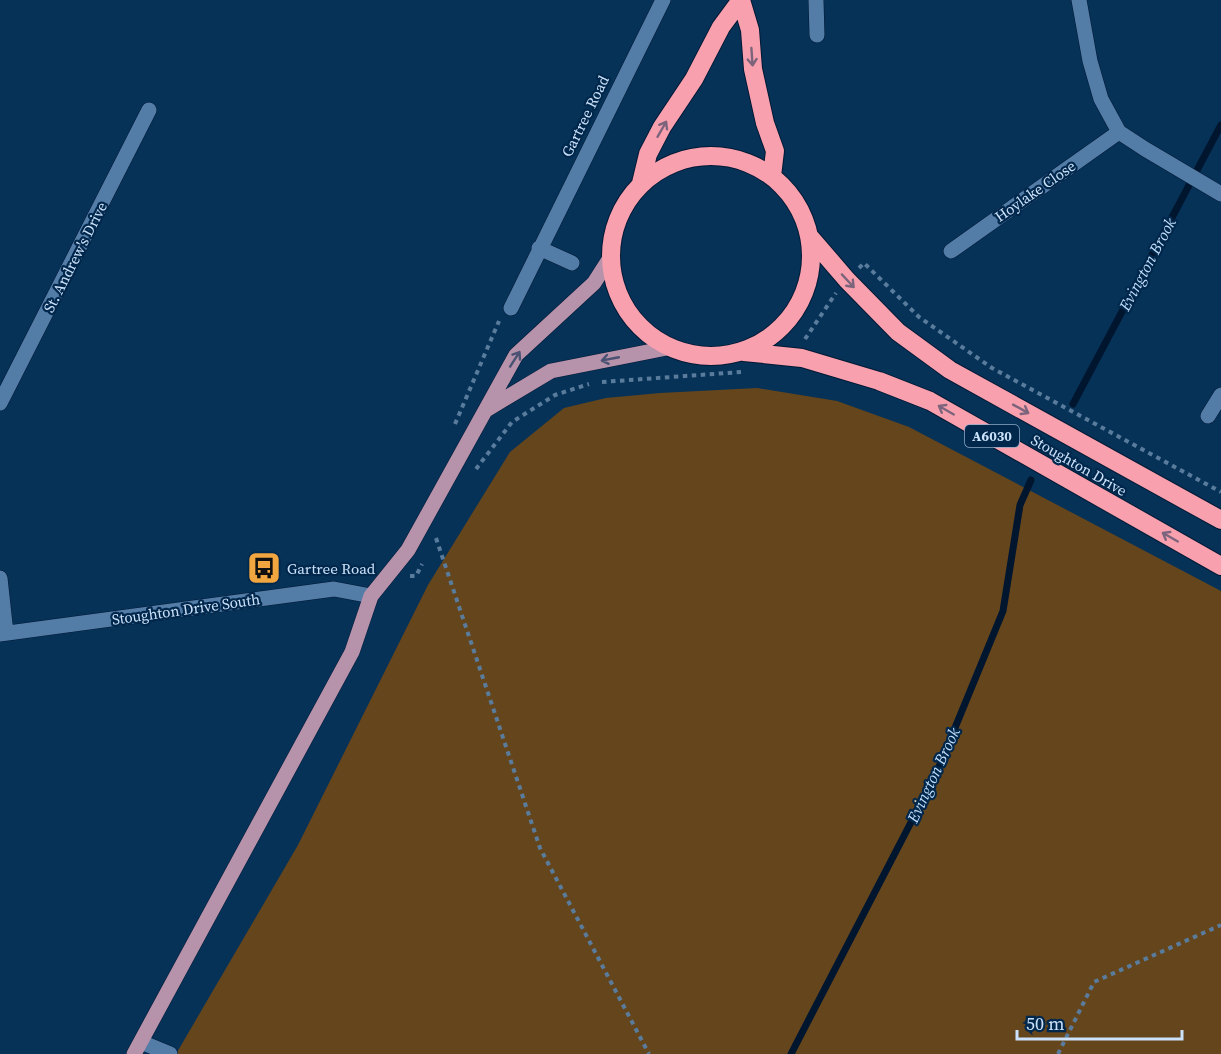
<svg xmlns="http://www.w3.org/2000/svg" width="1221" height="1054" viewBox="0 0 1221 1054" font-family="'Source Serif 4',serif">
<rect width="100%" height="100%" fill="#073257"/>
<path fill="#65451c" d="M757,388L837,401L909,427L1221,591V1054H176L298,845L428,585L510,452L564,408L606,398L660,393Z"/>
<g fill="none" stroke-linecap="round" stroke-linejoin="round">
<path stroke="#00152e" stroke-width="7" d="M1073,404L1221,125
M791,1054L936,774L1003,611L1020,505L1031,480"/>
<defs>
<path id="minor" d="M816,0L817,35
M1079,0L1090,61L1101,99L1119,132L1145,149L1221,194
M539,248L572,263
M951,251L1119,132
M511,308L663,0
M0,403L149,110
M1208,416L1221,395
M0,578L6,633
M0,634L334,589L371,596
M141,1042L170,1054"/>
<path id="major" d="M486,410L551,371L667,348
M134,1054L352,652L371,596L408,550L516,355L594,283L610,258"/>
<path id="highway" d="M741,0L750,30L753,69L765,123L775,151L772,176
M611 256a100 100 0 1 1 200 0a100 100 0 1 1-200 0Z
M641,183L648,154L662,127L694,79L721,27L741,0
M810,237L847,280L898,332L950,370L1221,520
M744,352L802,358L879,381L930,401L1221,566"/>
</defs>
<use href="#minor" stroke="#001935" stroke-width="16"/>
<use href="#major" stroke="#001935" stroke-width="16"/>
<use href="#highway" stroke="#001935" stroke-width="20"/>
<path stroke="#5a7c9c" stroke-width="4" stroke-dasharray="4.5 4.5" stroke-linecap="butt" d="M859,268L864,263L919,317L992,368L1221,492
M805,339L836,293
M602,382L741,372
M455,424L499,321
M476,469L512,422L555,395L589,384
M436,538L540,848L649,1054
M410,576H416L422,564
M1058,1054L1094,982L1221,925"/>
<use href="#minor" stroke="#537ca7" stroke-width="15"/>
<use href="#major" stroke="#b692ab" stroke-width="15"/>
<use href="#highway" stroke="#f8a0ad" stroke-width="18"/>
</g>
<defs><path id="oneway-shaft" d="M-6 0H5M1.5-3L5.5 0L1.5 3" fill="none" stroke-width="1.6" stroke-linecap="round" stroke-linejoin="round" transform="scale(1.5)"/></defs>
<g stroke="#7c647c">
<use href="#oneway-shaft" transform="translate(752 57) rotate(86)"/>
<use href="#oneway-shaft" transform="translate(662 129) rotate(-60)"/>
<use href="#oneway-shaft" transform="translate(848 281) rotate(47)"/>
<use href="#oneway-shaft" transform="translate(1021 409) rotate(29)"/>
<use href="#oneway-shaft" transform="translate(946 410) rotate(-150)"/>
<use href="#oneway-shaft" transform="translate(1170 537) rotate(-150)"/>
</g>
<g stroke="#495272">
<use href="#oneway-shaft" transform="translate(515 359) rotate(-57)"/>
<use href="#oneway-shaft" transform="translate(610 359) rotate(169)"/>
</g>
<defs>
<symbol id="bus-square" viewBox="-11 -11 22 22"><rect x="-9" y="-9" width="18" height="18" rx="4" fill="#f1a640" stroke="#00274c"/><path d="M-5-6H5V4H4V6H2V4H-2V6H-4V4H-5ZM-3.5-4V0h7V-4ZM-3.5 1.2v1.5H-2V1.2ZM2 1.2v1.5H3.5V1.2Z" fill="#111"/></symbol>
</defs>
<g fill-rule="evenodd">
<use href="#bus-square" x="245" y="549" width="38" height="38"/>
</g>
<g text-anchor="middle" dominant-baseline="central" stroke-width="4.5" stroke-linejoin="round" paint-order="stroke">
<rect fill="#00274c" stroke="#8faac6" stroke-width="1.5" x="965" y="425" width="54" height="22" rx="4.5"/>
<g font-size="14" font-weight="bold" fill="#cce2fa">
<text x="992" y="436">A6030</text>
</g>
<g font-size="15" fill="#cce2fa" stroke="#00274c">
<text transform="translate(585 116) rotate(-64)">Gartree Road</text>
<text transform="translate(1035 191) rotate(-35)">Hoylake Close</text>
<text transform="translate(75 257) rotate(-63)">St. Andrew's Drive</text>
<text transform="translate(1079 465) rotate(30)">Stoughton Drive</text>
<text transform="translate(186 609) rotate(-8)">Stoughton Drive South</text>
</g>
<g font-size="15" fill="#cce2fa" stroke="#00274c" text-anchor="start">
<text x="287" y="568">Gartree Road</text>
</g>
<g font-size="16" font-style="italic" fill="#c1ddfa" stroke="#00274c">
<text transform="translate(1147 264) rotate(-62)">Evington Brook</text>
<text transform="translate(933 775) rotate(-65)">Evington Brook</text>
</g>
</g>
<path d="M1017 1030v9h165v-9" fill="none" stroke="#cce2fa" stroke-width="3"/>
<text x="1026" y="1030" font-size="18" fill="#cce2fa" stroke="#00274c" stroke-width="4.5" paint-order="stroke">50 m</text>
</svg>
